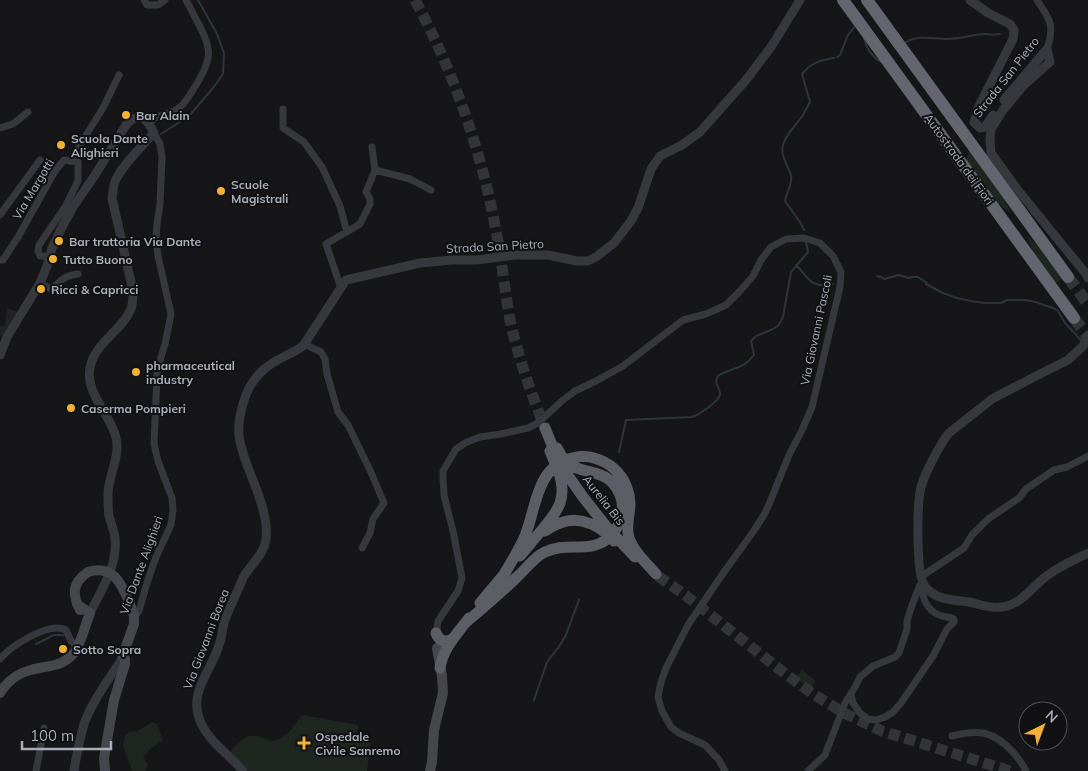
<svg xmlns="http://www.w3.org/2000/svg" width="1088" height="771" viewBox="0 0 1088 771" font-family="Mulish,sans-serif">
<rect width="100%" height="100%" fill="#161618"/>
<path fill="#222225" d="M7,308L20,313L6,337L0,335V325L5,326Z"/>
<path fill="#1e261f" d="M970,146L1001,190L1011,214L991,198L966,162Z
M1027,236L1044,250L1064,277L1055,284L1035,257Z
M802,670L816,681L810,689L796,678Z
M302,715L359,725L355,737L371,743L367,771H247L230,752C242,739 247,731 266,739C270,741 273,742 277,740C288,736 295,724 302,715Z
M152,722L157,724L163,741L151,748L143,757L148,765L145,771H132L123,745L125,736L129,732L137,731Z"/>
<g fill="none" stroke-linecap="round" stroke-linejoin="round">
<path stroke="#2c353c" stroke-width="2" d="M864,37C865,46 872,57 880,61
M905,43C918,34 933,39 948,39C960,39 971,35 984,34C989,34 994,35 1000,34
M837,57L840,55L848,35L856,25
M161,134L189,116L213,88L223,74L224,53L217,34L198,0
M804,230L800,222L785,201C786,192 793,185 791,175C788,166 780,155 783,145C786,134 797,124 803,115C805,111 808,106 810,102L802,74C812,62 819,61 834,58
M796,265C809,278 811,289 833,284
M877,276L881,277L884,279L899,275L908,278L913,277H918L927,283L926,284L943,293L957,298L971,301L985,303H1001L1007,300H1024L1032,301L1053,308L1058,311L1065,323L1081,340
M619,452L626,420L692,417L697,415L709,407L717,400L720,395V392L716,382L718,376C732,367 743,370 754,355L751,341L756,336L771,330L778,326L783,317L791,272L808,252L806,241
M36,644L54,635H64
M534,700L547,662L558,648L565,637L579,600"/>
<path stroke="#333438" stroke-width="11" stroke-dasharray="11 5.5" stroke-linecap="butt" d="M415,0C447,59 471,123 487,188C492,209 496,230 500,252C503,274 506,297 510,320C518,357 531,393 545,428
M658,576L685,595L783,672L813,694L844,713L882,731L1010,771"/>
<path stroke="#333438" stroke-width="12" stroke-dasharray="12 6" stroke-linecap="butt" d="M1068,277L1088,304
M1074,318L1088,337"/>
<path stroke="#37383d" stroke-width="7" d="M144,0L147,5H158L165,0
M1037,0C1050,19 1055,26 1047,49
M283,109V128L304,142L322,167L340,206L347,232
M149,123C150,123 154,118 155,118C163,113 172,114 180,107C187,101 191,93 196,85C213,58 212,48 197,21C193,14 190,7 186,0
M0,128L13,124L28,112
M70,161L103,108L119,75
M375,170L410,179L431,190
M0,215L40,160
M0,260H3L18,237L55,171L64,160L78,162V181L65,207L39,245L38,251L40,256H49
M40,283L51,289C63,280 62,276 78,274
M341,288L326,244L360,224L370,204V199L366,192L375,170L372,147
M304,344L321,352L325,359L327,374L338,412L348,425L370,470L384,503L373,519L370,533L362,548
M922,576L964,548L972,535L988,519L1019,498L1026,489L1032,485L1054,470L1067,467L1088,456
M134,618L139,611L147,583L156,557L171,525L173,510L172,498L158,461L154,444L157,375L159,364L165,344L171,314L158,256L156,239L157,224L160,204L162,157L160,144L154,133
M436,636L438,621L458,591L462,578L453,531L444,495L443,478V471L456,449L467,442L480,437L501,434L528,428L534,425L539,422L563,400L575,391L596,381L623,366L683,320L706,314L726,305L740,291L753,276L761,260L771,247L786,239L804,238L820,243L833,256L841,272L840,287L812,407L802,430L789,455L770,502L764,515L753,532L724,572L688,625L666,668L661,682L658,697L662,711L671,727L679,733L705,745L719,760L725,771
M0,659C11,646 49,621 66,630L71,641L77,647
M851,694L853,703L860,713L868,719L876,720L885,717L893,712L901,703L933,656L947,629L954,622V619C949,617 944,617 939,615C927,610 920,596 924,585
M952,736C979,729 993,731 1013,752C1018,758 1023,764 1026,771
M36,771L44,728
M808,771L825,755L845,703L855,687L860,677L873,666L895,657L899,653L907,629V621L911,608L919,587L923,581"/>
<path stroke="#37383d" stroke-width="9" d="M970,0L988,13L1010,24L1014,30L1013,39L979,106L974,122L980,128L985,127L993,115
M1047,49L1050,62L1024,85L1003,110L995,123L991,129L990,141L991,153L1017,189L1086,274L1088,278
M1004,100L1047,49
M1088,335L1083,346L1068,360L1038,375L992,399L949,433C940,444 925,473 921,487C917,502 916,572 924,585C926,588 932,593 935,595C946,601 957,600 969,602C979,604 992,609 1002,607C1023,604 1032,586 1048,575C1060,566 1074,560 1088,553
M0,355L7,337L40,283L47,266L52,248L62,227L73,207L95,175L126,125C140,110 147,119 154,133C143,145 117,170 114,185C113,189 113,194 112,198L133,291C133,297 133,303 131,309C122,331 94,343 90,368C85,392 108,412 115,434C122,454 109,473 108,493C108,501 108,509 109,516C111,523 114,531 115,538C118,565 102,589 90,613
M74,771C76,757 80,738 84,724C92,702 107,682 120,662L123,655
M243,771C230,755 210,743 201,723C187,692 211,673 219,645C222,638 222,631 224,623C229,608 237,593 243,578C250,564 264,556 266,539C269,512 252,481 244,456C242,449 239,441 239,434C238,424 240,414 243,404C246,392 252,381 261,372C274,359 289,356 303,346L346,280L420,263L451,260H477L515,255H548L577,261H588L596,257L614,243L631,221L638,208L651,169L660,156L682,145L700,132L746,80L771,47L800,0"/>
<path stroke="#45474d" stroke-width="10" d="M80,610C72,594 72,583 88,572
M0,693C7,682 18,673 31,670C48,665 61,668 74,653C82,642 85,625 90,613L77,604
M105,771L104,758L114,700L125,664V659L123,655L134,624V616L130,604
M430,771L432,762L434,730L443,693L442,676L437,648"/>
<path stroke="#5b5e65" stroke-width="11" d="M545,428L554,450
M562,467L583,497L609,530
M545,531C567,516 585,517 606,533
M617,538L635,557
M520,556C527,548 534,539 541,531C559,510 568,498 558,470
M503,576C511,563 519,550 525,536C536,509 536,470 568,459C577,457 585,455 594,458C609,462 622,473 627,488C634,506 626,518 628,533C630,549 646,562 656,574
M480,603L506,572
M465,623C483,608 501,593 517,577C526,569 534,557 545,552C568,541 591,555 611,536C617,529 621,522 622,512C624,501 619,489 611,481C598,470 581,473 569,464
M436,633C439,641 445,643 452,639
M440,668C443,648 457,634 469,618"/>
<path stroke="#63666e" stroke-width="12" d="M843,0L1074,318
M867,0L1068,277"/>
<path stroke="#45474d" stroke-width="10" d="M88,572C114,564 122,585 130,604"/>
<path stroke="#5b5e65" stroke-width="11" d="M557,448L562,457L569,464
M550,451L558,470
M606,533L614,541"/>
</g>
<g fill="#f2b134" stroke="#111113" stroke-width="2">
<circle cx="126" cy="115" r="5"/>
<circle cx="61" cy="145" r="5"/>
<circle cx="221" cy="191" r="5"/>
<circle cx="59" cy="241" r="5"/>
<circle cx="53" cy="259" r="5"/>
<circle cx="41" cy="289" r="5"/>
<circle cx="136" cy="372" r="5"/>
<circle cx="71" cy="408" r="5"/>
<circle cx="63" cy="649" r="5"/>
<path d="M301.5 735.5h5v5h5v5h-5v5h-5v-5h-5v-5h5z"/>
</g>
<g text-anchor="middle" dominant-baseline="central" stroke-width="4" stroke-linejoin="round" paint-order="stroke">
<g font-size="12" fill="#a8adb8" stroke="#111113">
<text transform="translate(1006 77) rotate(-52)">Strada San Pietro</text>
<text transform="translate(959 159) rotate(54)">Autostrada dei Fiori</text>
<text transform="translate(33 189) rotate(-59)">Via Margotti</text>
<text transform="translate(495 246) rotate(-3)">Strada San Pietro</text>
<text transform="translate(816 330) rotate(-78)">Via Giovanni Pascoli</text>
<text transform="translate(604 500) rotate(52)">Aurelia Bis</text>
<text transform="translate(141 565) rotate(-70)">Via Dante Alighieri</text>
<text transform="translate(206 639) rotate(-69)">Via Giovanni Borea</text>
</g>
<g font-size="12" font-weight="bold" fill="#a8adb8" stroke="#111113" text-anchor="start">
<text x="136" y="115">Bar Alain</text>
<text x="71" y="138">Scuola Dante<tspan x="71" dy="14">Alighieri</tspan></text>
<text x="231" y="184">Scuole<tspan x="231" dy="14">Magistrali</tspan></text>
<text x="69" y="241">Bar trattoria Via Dante</text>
<text x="63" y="259">Tutto Buono</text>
<text x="51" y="289">Ricci &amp; Capricci</text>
<text x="146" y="365">pharmaceutical<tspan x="146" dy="14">industry</tspan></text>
<text x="81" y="408">Caserma Pompieri</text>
<text x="73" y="649">Sotto Sopra</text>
<text x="315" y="736">Ospedale<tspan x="315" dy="14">Civile Sanremo</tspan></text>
</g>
</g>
<g transform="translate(1043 726) rotate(42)"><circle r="24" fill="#111113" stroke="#4d4f55"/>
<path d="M0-4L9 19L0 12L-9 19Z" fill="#f2b134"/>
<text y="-8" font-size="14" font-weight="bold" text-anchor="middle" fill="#a8adb8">N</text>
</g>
<path d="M22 741v8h89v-8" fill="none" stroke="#a8adb8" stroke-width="2.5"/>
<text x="30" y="741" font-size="15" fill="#a8adb8" stroke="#111113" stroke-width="4" paint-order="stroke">100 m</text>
</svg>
